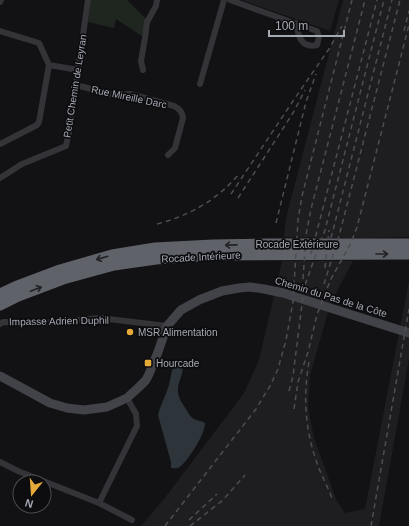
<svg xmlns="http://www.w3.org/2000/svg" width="409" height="526" viewBox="0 0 409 526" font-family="Arial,sans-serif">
<rect width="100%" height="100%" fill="#121214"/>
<path fill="#1e1e21" d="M241,0H339L330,31Z
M343,0H409V237L362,238L284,237L286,218Z
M282,261H353L331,302L310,375L308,407L314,438L336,499L345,513L365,509L409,281V359L379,526H141L164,499L244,393L259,360Z"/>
<path fill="#1f2620" d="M91,0H127L146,19L142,36L116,19L114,28L88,22Z"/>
<path fill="#2d353b" d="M180,362C187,370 178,380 178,389C177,396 182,403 186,409C188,412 190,417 194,419C197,421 200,420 205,423C205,426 204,429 203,432C200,441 186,464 178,468C175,469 174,468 171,468V462L158,415C160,406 165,397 168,388C171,379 171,371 175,363Z"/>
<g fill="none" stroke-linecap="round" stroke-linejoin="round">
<path stroke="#343438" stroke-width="6" d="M230,0L305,27L317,31L319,37L317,45C301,49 298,35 296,23
M0,2L1,0
M0,31L39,43L49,65L78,70
M143,70L141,61L145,38L147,22L156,6L157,0
M200,84L224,0
M76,85L114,95L130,94L134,95L174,106C180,109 182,112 183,118L175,148L168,155
M0,144L37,125L39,122L49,65
M0,178L22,164L66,146L69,132L88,0
M0,324L3,322L42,323L100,318L167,326
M0,462L18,471L99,503L132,520
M99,503L137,426L136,414L127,398"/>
<path stroke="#424348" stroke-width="9" d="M0,376L50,403L67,408L84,410L107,407L127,398L139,387L146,380L149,374L158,352L167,326L181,310L199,300L222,291L239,288L250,287L264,289L283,293L409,333"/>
<path stroke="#606269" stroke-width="11" d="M0,294L15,287L60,270L112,255L155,248L213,245L270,244H409
M0,305L18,296L63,279L114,265L156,259L212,255L409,254"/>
<path stroke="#4d4e53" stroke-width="1.5" stroke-dasharray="5 4" stroke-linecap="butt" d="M404,31L409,11
M231,194L295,98L329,49L342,26
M238,198L293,113L305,90
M276,223L306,102L316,74
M157,224C191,215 217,200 240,173
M331,238L392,0
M311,254L377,0
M325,268L329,230
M303,279L306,235L311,209L365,0
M324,284L339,236L400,0
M309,362C303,395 305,429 316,460C320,473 327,485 332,498
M289,391L293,376L304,288L311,268L325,230L384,0
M294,409L298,382L308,352L317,315L325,293L332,277L351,243L357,227L409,25
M189,520L217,494
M165,526L256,409L270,386L278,369L286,340L293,302L298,220L302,196L352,0
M190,526L223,500L245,475
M371,526L409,309"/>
</g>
<defs><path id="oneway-shaft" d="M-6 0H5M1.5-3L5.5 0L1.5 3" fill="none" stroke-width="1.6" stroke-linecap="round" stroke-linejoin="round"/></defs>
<g stroke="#222226">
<use href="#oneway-shaft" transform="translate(231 245) rotate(179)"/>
<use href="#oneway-shaft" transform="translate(382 254)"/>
<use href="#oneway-shaft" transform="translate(102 258) rotate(164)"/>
<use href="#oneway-shaft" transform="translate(36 289) rotate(-21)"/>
</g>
<g fill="#e5aa39" stroke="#0d0d0f" stroke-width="1.5">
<circle cx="130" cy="332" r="4"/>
<rect x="144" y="359" width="8" height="8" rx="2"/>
</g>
<g text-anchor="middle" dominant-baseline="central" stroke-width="3.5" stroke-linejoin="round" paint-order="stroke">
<g font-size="10" fill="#a5a9b3" stroke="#0d0d0f">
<text transform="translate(75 86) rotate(-81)">Petit Chemin de Leyran</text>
<text transform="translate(129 97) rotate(12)">Rue Mireille Darc</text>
<text x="297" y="244">Rocade Extérieure</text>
<text transform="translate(201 257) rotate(-3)">Rocade Intérieure</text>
<text transform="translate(331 297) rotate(17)">Chemin du Pas de la Côte</text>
<text transform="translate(59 321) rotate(-1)">Impasse Adrien Duphil</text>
</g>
<g font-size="10" fill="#a5a9b3" stroke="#0d0d0f" text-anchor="start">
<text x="138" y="332">MSR Alimentation</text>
<text x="156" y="363">Hourcade</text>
</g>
</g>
<g transform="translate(32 494) rotate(197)"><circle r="19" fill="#0d0d0f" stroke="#4a4b51"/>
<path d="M0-3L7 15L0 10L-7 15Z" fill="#e5aa39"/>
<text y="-6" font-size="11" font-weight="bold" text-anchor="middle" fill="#a5a9b3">N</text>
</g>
<path d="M269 30v6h75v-6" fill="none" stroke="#a5a9b3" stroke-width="2"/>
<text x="275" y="30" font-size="12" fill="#a5a9b3" stroke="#0d0d0f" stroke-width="3" paint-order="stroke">100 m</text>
</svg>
